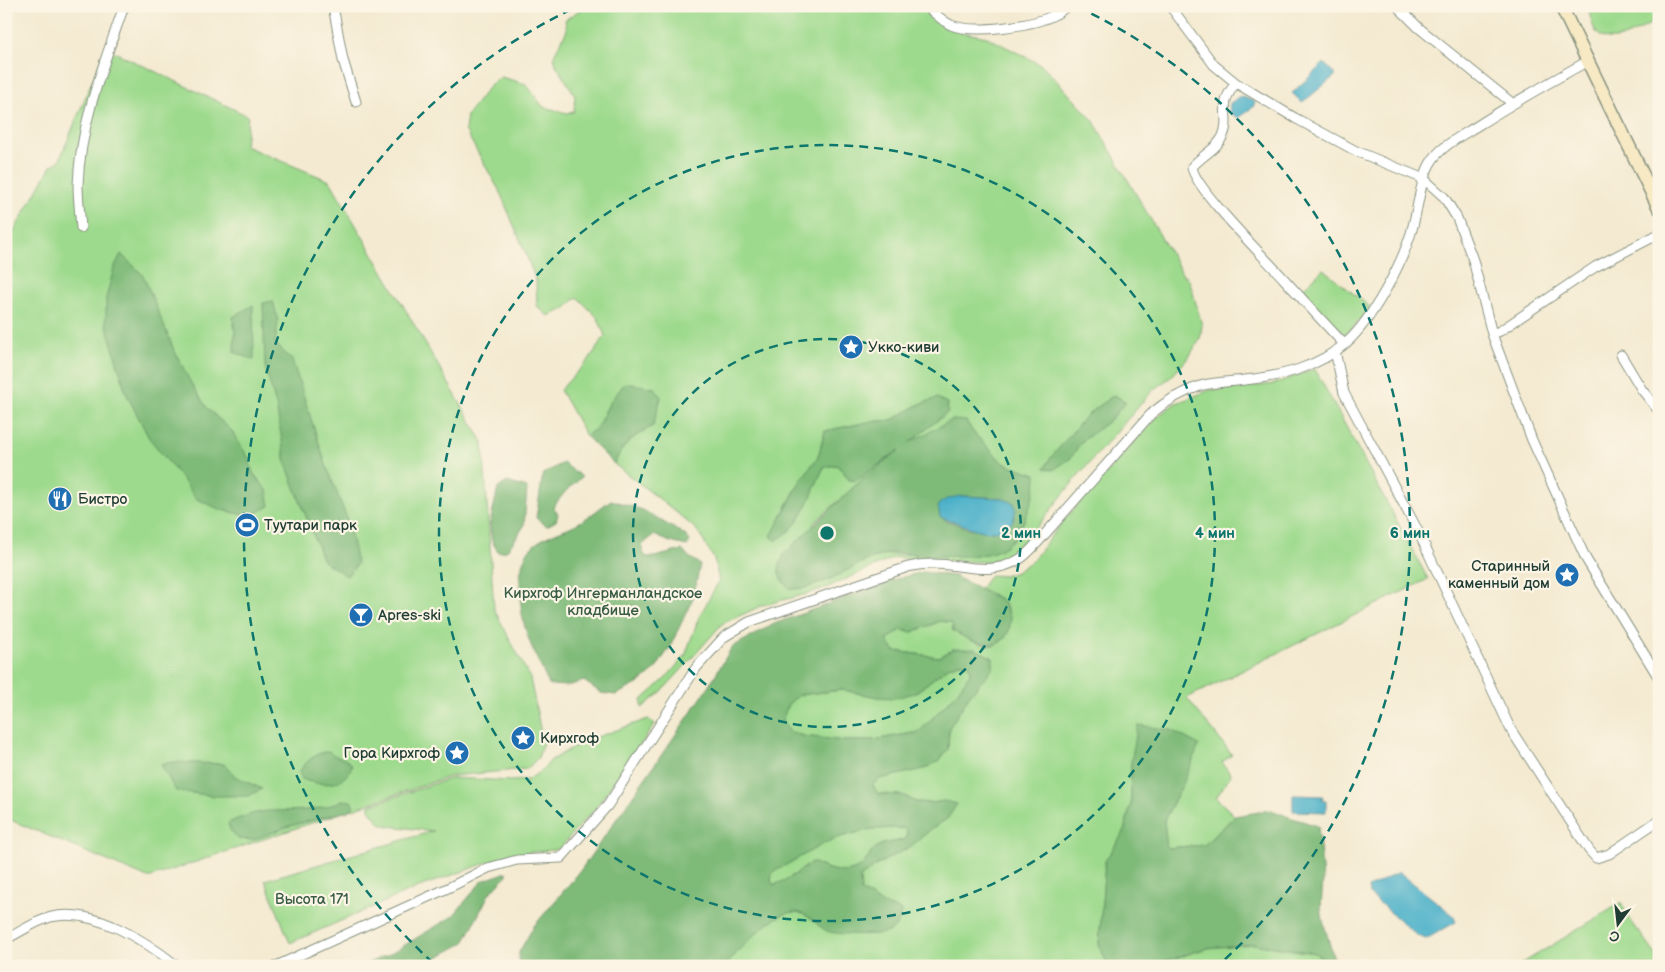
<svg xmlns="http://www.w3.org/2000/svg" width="1665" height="972" viewBox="0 0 1665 972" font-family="'Balsamiq Sans',sans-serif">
<rect width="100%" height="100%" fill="#fcf5e5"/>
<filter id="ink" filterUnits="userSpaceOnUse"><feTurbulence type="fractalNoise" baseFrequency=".02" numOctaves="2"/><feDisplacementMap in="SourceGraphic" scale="10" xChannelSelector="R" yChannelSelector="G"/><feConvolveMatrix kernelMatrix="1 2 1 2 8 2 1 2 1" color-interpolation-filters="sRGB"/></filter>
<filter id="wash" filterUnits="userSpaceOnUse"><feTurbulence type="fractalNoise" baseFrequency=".0096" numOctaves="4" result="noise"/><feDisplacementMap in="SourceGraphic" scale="20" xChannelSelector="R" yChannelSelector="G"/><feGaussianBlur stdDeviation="1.12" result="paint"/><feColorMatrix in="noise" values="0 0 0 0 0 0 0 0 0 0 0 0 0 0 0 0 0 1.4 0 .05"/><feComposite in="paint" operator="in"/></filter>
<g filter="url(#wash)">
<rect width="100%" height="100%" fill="#f4ead1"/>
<path fill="#9eda8d" stroke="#5e8c60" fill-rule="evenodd" d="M586,6L601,9L617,6H919L945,27L961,32L987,37L1043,66L1093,120L1183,275L1189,279L1202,325L1200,338L1189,357L1171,377L1154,389L1077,477L1026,541L1002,560L990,562L913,560L896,557L828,587L807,594L763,605L722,624L675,677L661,692L642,708V700L665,679L685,656L699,617L719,581L714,559L697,530L671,508L614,464C624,443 632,437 653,426L661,397L610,402L597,428L586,436L560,390L588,361L605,336L598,318L577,297L565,309L548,316L537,306L536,281L526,254L499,190L465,130L467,115L491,84L501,77L526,84L543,107L567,113L574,112L575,95L556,65L554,55L567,30L565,20ZM1114,395L1126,402L1110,420L1081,442L1069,439L1086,416ZM947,403L948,412L924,430L849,480L843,471L836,465L824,467L817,481L781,516L801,480L818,457L825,431L868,422L892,420L920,404ZM966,421L973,432L1003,463L1035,474L1014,539L999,550L978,555L887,554L860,562L846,571L813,524L857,484L908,443Z
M1588,6H1659V19C1643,27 1608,53 1595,30C1591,23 1590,14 1588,6Z
M106,48L248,116L245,146L330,181L483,442L494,609L530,678L543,743L538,758L527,769L451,776L148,878L6,818V245L51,166L59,161Z
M1323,269L1370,307L1358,322L1346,335L1335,326L1301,290Z
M1315,369L1428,579L1187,698L1232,755L1222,762L1231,775L1216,798L1235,816L1204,845L1166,848L1164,820L1183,784L1131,762V804L1124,832L1105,862L1099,944L1108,966H726C738,949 773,912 794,912C806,912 819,924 828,931L901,911L881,903L861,891L860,878L878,864L910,847L930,830L948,818L944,801L933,803L916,802L902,795L877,794L873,785L879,779L895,774L948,749L949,728L969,696L993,667L992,658L953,649L939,657L894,651L887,640L901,630L912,632L941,621L953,623V631C964,637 981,647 993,645C1014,641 1014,611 1001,600C996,595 986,592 980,589L990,575L1005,576L1016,572L1032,561L1064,520L1156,418L1174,404L1210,390L1240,388L1273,384Z
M959,663H965L971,668V672L956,694L919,732L867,741H845L803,736L789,731L782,721L788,704L799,695L842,690L878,697L915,693L948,667Z
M648,719L655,724L591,814L586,818L561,847L555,850L522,853L503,857L419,887L290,943L265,880L434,831L388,826L380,823L370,811V805L452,778L511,781L527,780L542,771L551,760L583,742Z
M903,828L907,832L906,838C897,843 886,841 877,847C872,850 869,857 865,862C851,879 829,870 812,862C797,873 792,878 774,885L771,881V873L821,845L836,838L871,829Z
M1621,903L1631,921L1659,959V966H1518Z
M1253,944L1315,953L1336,966H1141L1170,960L1207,948Z"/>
<path fill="#7eba78" stroke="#4e7c56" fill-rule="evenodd" d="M121,254L143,275L174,350L191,383L207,408L231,430L248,457L253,473L267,490L270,506L250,516L221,510L195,498L184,481L149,438L126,393L106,323V298L114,268Z
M273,301L278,321L275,343L292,360L326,465L348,521L357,564L347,576L323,561L286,464L276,405L265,367L263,303Z
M253,305L254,360L234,352L235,333L233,317Z
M625,383L655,388L661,397L653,426C632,437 624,443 614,464L586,436L597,428L610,402Z
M1114,395L1126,402L1110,420L1081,442L1071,458L1053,470L1045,468L1049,460L1086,416Z
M937,398L947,403L948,412L910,442L952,420L966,421L973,432L1003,463L1036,474C1036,492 1030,509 1022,525C1016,535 1010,545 999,550C984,558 942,557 924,555C911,554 898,551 886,554C852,562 825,590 790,589C776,575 777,572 784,554L857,484L899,450L856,481L849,480L843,471L836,465L824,467C810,495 805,525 775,541L771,536L801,480L818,457L825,431L868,422L892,420L920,404ZM963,496L1001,498L1013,521L1005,526L971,529L945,520L943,501Z
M563,463L582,477L565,492L553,507L558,514L556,521L547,526L536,518L543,474Z
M507,482L527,488L524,526L514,541L506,551L498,552L492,541L490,524L498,488Z
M611,500L643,510L685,535L690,541L687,546L670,542L654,535L642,545L643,553L647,557H655L682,550C687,557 694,559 700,565L693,598L670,647L655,670L639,683L616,695L601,693L584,681L567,686L549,685C532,646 520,630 520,585C520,572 522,559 530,549C542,535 565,531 580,522C591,516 601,507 611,500Z
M923,572L954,576L1002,600L1011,618L1009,630L1004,639L994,645L972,641L953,631L952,623L941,621L912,632L901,630L887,640L894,651L939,657L953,649H975L993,658V668L969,696L949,728L948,749L939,761L924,769L879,779L873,785L878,794L902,795L916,802L933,803L944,801L957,804L948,818L930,830L910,847L878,864L860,878L861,891L881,903L901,911C900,919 898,926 891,931C882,936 836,935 827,931C816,925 807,912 794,912C772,913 739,949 726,966H519V952L534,926L578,874L667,747L704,694L732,647L774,624L899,578ZM959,663H965L970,668L971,672L956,694L919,732L867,741H845L803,736L789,731L782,721L788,704L799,695L842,690L878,697L894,698L915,693L948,667ZM903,828L907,832L906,838C897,844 886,841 877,847C872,850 869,857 865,862C851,879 828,870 812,862C797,873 792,878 774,885L771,881L772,873L821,845L836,838L871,829Z
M1138,725L1171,730L1199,745L1183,784L1164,820L1167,848L1204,845L1235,816L1271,810L1289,817L1318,826L1323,880L1321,907L1323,921L1336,966L1315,953L1253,944L1207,948L1170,960L1141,966H1108L1099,944L1105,861L1124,832L1131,804V762Z
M329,751C335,759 347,756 352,766C344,788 320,786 302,779L299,772C306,761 315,753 329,751Z
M172,762L224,764L235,776L262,789L248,796H215L176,791L161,765Z
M342,800L351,801L354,806L348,811L290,826L253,840L238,839L230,830L228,823C241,817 255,812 269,811C294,810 319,813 342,800Z
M507,872V875L489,894L464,943L434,959L427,966H361L390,954L453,916L482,881Z"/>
<path fill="#4ab0c9" stroke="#34767e" d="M1324,63L1336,75L1302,103L1292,93Z
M1241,96L1255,102L1253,107L1238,118C1231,114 1228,112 1230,103Z
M963,496L1001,498L1014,503L1016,509L1013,521C994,540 976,529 955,522C950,520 945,519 940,517L938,505C946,498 953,497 963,496Z
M1293,795L1323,796L1322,801H1326V812L1293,811Z
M1399,872L1453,915L1456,922L1426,939L1418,936L1369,894L1368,888Z"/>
</g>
<g filter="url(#ink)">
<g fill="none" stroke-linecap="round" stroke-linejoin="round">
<defs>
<path id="street" d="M333,6L343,60L356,102
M926,6C934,12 942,21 951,25C973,34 1033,26 1054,15C1059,13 1063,9 1067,6
M1170,6L1214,65L1236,83L1295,118L1356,151L1424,179L1444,197L1457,218L1473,260L1492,334L1532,440L1586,559L1659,678
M1397,6L1419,28L1512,103
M1236,83C1216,106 1232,116 1223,136C1217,149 1201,156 1192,167C1194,188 1267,260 1284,279C1304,301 1324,323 1344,344
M81,228C80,214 78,199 78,185C80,123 104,64 124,6
M1492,334L1500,331L1595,267L1659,234
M1335,351L1344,393L1417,529L1511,730L1589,850L1596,858L1609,854L1659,820
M1621,355L1642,390L1659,411
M6,939C21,932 35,921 51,917C93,907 146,941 177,966
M276,966L448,888L488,868L517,860L561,858L608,805L696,668L724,637L749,622L908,567C916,565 923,564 931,564C960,563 990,577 1018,560C1026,556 1032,548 1038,542L1151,414C1165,402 1182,392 1200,386C1214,382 1230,382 1245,380C1282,376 1317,368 1346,343C1372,320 1401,266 1411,233C1418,211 1419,184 1430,164C1439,147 1461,136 1477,126C1513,103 1550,82 1588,61"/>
<path id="secondary" d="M1561,6L1659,208"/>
</defs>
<use href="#street" stroke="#8a9482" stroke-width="11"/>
<use href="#secondary" stroke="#8a9482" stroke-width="15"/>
<use href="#street" stroke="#fff" stroke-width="9"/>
<use href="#secondary" stroke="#f6e9c3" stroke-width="12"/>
</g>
</g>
<g fill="none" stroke="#0f766e" stroke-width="2.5" stroke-dasharray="9 6">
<circle cx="827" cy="533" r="194"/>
<circle cx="827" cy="533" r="388"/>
<path d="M433 963A583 583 0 0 1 576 7M1078 7A583 583 0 0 1 1221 963"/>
</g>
<defs>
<symbol id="sight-disc" viewBox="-11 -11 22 22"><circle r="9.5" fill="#1f6fb2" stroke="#fcf5e5"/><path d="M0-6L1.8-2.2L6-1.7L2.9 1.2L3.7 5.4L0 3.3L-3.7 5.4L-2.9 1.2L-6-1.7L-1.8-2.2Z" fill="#fff"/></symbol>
<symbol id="restaurant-disc" viewBox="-11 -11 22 22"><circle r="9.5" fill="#1f6fb2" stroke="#fcf5e5"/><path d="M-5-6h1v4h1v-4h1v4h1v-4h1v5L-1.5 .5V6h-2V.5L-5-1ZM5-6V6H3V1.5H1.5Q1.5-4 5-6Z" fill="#fff"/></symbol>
<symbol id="stadium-disc" viewBox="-11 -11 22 22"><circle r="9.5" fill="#1f6fb2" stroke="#fcf5e5"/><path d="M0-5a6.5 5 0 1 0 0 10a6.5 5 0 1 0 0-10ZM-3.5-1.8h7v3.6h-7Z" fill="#fff"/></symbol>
<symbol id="bar-disc" viewBox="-11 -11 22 22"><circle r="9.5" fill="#1f6fb2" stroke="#fcf5e5"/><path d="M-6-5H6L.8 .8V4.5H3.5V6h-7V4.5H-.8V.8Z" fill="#fff"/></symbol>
</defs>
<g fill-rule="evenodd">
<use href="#sight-disc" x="837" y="333" width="28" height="28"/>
<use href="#restaurant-disc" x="46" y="485" width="28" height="28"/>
<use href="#stadium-disc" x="233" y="511" width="28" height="28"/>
<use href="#sight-disc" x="1553" y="561" width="28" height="28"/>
<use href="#bar-disc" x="347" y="601" width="28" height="28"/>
<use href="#sight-disc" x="509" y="724" width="28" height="28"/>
<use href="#sight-disc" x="443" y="739" width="28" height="28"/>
</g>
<g text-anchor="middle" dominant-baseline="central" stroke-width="4.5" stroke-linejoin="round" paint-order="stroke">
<g font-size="15" fill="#1f3d34" stroke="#fcf5e5" text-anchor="start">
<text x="868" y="347">Укко-киви</text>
<text x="78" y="499">Бистро</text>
<text x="264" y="525">Туутари парк</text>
<text x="1550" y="566" text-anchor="end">Старинный<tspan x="1550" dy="17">каменный дом</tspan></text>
<text x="378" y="615">Apres-ski</text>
<text x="540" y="738">Кирхгоф</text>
<text x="440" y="753" text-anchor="end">Гора Кирхгоф</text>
</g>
<g font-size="15" fill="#385c46" stroke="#fcf5e5">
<text x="603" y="593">Кирхгоф Ингерманландское<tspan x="603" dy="17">кладбище</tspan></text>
<text x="312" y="899">Высота 171</text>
</g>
</g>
<circle cx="827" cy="533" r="8" fill="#0f766e" stroke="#fcf5e5" stroke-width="2.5"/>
<g font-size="15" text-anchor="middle" font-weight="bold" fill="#0f766e" stroke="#fcf5e5" stroke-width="4.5" stroke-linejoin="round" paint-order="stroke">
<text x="1021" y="538">2 мин</text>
<text x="1215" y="538">4 мин</text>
<text x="1410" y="538">6 мин</text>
</g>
<rect width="1665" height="972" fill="none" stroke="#fcf5e5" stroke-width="25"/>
<g transform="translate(1618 924) rotate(195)" stroke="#fcf5e5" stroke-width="4" paint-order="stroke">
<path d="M0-4L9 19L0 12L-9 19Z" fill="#1f3d34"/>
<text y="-8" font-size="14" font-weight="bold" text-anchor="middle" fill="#1f3d34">С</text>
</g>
</svg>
